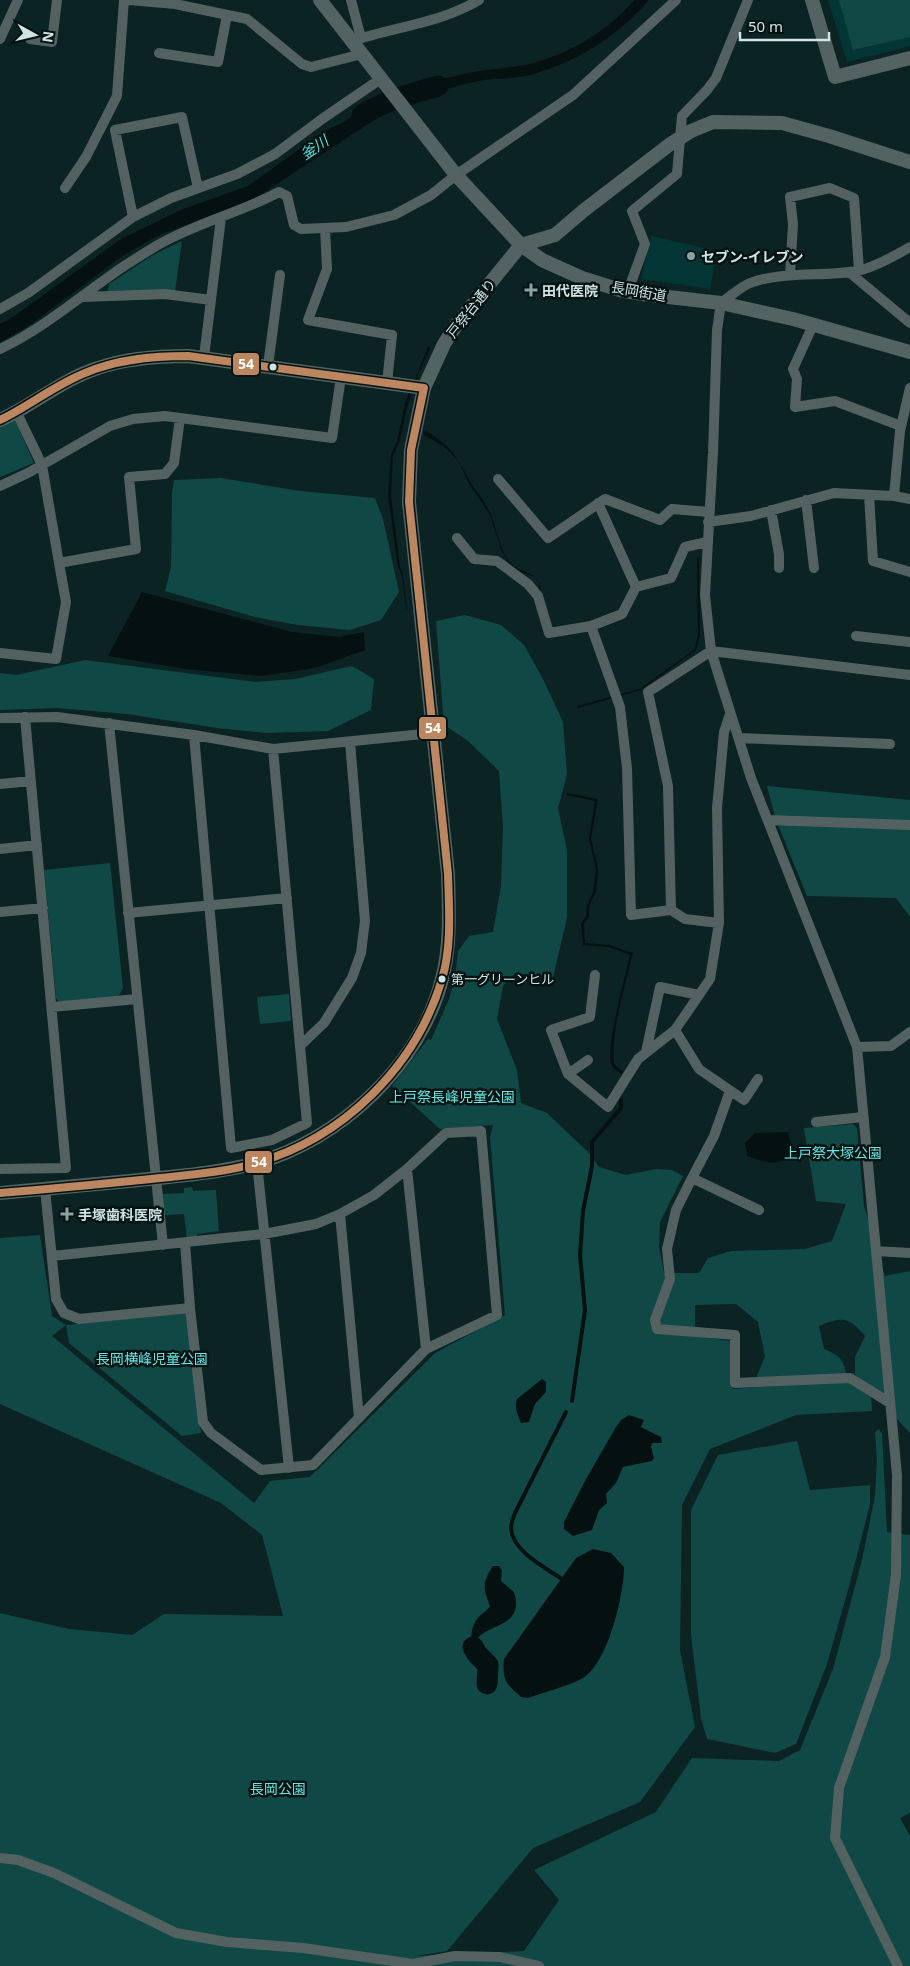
<svg xmlns="http://www.w3.org/2000/svg" width="910" height="1966" viewBox="0 0 910 1966" font-family="'Noto Sans','Noto Sans JP',sans-serif">
<rect width="100%" height="100%" fill="#0c2323"/>
<path fill="#023634" d="M828,0H910V46L847,62Z
M651,236L717,251L710,289L641,279Z"/>
<path fill="#104846" d="M839,0H910V37L853,50Z
M182,241L175,291L107,293L109,284L153,255Z
M15,420L34,463L0,477V427Z
M221,478L300,491L375,498L383,519L399,592L381,620L350,630L298,625L255,617L165,591L171,567L172,493L174,480Z
M465,615L501,625L524,645L543,679L563,722L567,774L558,808L567,851V917L553,978L515,973L503,986L497,1019L517,1070L521,1103L547,1113L587,1151L599,1167L626,1175L656,1169L672,1170L683,1176L660,1222L659,1246L664,1273H699L708,1258L731,1251L805,1249L832,1241L846,1204L816,1201L804,1128L853,1124L857,1128L864,1206L885,1276L910,1271V1433L855,1374V1357L865,1336C848,1316 842,1317 819,1326L824,1349C841,1356 844,1360 847,1378L754,1383L765,1357L758,1322L736,1304L695,1305V1336L730,1341L733,1389L845,1380L871,1395L872,1411L796,1415L710,1449L682,1505L680,1650L695,1727L640,1802L533,1848L447,1951L415,1956L524,1951L559,1900L534,1870L656,1812L692,1758L779,1761L800,1750L833,1669L862,1560L875,1496L877,1461L875,1432L879,1429L882,1434L887,1532L910,1535V1813L900,1818L910,1836V1966H0V1613L69,1629L132,1635L164,1614L283,1616L262,1535L221,1503L0,1404V1238L40,1235L52,1316L66,1325L188,1313L201,1433L182,1436L69,1343L66,1325L52,1336L254,1503L270,1481L310,1477L435,1353L505,1315L490,1137L493,1125L440,1129L392,1086L428,1039L431,1040L449,999L455,978L458,951L469,936L493,932L501,886L503,827L499,771L468,741L444,725L436,621Z
M85,660L255,682L295,679L352,666L374,679L371,710L328,731L266,733L217,728L127,714L57,708L0,710V673L16,675Z
M767,786L910,800V917L896,898L807,896L776,820Z
M110,863L123,988L118,997L60,1003L56,998L44,870Z
M289,994L291,1021L260,1024L257,997Z
M192,1187L193,1191L216,1190L219,1231L197,1234V1239L187,1240L184,1214L155,1216L152,1191H160L161,1194L184,1193V1188Z
M797,1441L810,1490L870,1485V1504L850,1583L827,1664L796,1744L775,1753L707,1739L701,1718L691,1635V1510L718,1455Z"/>
<path fill="#051110" d="M634,0H649C617,37 577,62 530,75C515,79 499,78 484,80C460,84 436,92 414,100L405,88C427,83 449,77 472,72C489,69 507,68 525,65C565,56 608,32 634,0Z
M383,98L391,109L257,197L157,236L121,257L27,327L0,342V324L13,317L121,239L183,209L248,186L326,130L340,124Z
M428,347H430V350L419,372L408,404L399,443L393,455L391,496L400,567L403,574L407,609H406L402,575L398,567L388,496L391,454L397,442L405,403Z
M425,430C452,447 456,455 470,481C477,494 488,504 492,518C497,531 500,549 509,561C521,576 539,569 541,590H539V582L535,577L520,572L508,562L501,549L490,515L468,482L458,460L443,446L424,435Z
M699,557L700,635L696,650L641,690L578,708L577,706L640,689L695,649L698,635L697,558Z
M142,592L292,632L339,637L364,632L365,650L315,668L261,676L185,669L108,656Z
M567,793L598,799L591,839L598,869L596,892L589,906V917L584,924L585,943L609,945L633,953C625,987 611,1029 614,1064L623,1072L622,1074C618,1072 613,1069 611,1064C606,1044 625,978 630,955L609,947L583,945L581,923L586,916L587,906L593,892L596,869L589,839L595,801L567,795Z
M788,1132L793,1151C779,1169 766,1162 747,1156L745,1143L755,1133Z
M542,1379L546,1382V1392L535,1404L529,1422L521,1423C518,1416 514,1407 517,1399Z
M629,1415L644,1420L641,1427L661,1437L662,1443H652L651,1447L654,1458L652,1461L623,1467L616,1483L606,1494L607,1503L599,1510L592,1530L573,1536L564,1529V1522L586,1479L616,1427L621,1420Z
M593,1549L611,1553L624,1567C624,1595 608,1663 583,1678C569,1686 544,1692 528,1698L521,1697C506,1684 502,1680 504,1659L576,1558Z
M493,1566H499L502,1571L501,1581L514,1592C526,1632 479,1621 473,1647C470,1637 471,1626 478,1618C482,1613 486,1612 490,1606C483,1588 482,1583 493,1566Z"/>
<g fill="none" stroke-linecap="round" stroke-linejoin="round">
<path stroke="#051110" stroke-width="4" d="M572,1401L585,1310L580,1255L583,1211L592,1166V1142L621,1108V1100
M565,1581C548,1569 512,1552 511,1528C511,1524 513,1518 515,1513L566,1412"/>
<path stroke="#051110" stroke-width="21" d="M362,115C384,101 413,93 438,86
M473,1647L477,1654L488,1665L487,1684"/>
<path stroke="#536160" stroke-width="10" d="M129,0L175,4L247,19L302,64L311,67L362,54
M351,0L361,38
M0,39L18,0
M30,39L52,42L57,0
M352,41C394,27 441,23 479,0
M159,53L218,62L227,15
M65,188L86,157L117,96L124,0
M133,217L115,130L182,117L198,188
M325,228L327,269L308,320L392,335L387,383
M849,272L910,323
M790,275L793,224L790,197L830,188L854,198L859,270
M628,291L645,244L632,211L677,174L682,116L707,90L716,78L748,0
M83,297L165,294L211,300
M0,309L28,293L133,217L171,198L237,174L275,154L322,119L382,78
M813,325L793,369L797,379L795,407L835,401L901,426
M0,349C42,329 77,299 114,273C128,263 142,255 156,246C195,223 240,213 279,192L287,196L294,225L301,229L346,227L394,215L431,195L456,175L573,95L676,0
M204,357L221,218
M268,366L280,275
M16,411L42,465L59,563L136,549L129,477L165,474L174,463L180,418
M498,479L548,538L605,499L660,520L672,509L709,512
M0,486L28,473L110,426L133,419L165,416L332,438L341,377
M869,495L873,561L910,572
M894,496L900,431L910,388
M806,500L814,568
M598,503L636,587
M771,510L779,554V568
M708,522L751,516L834,493L894,496L910,499
M457,538L474,559L497,561L528,584L538,596L549,633L591,626
M856,636L910,642
M0,653L56,659L66,602L59,563
M730,714L724,732L717,808L719,923L685,919L671,910L668,786L648,692L711,651L910,675
M0,718L57,717L194,735L273,749L433,733
M109,723L163,1245
M194,735L231,1148L272,1140L307,1123L273,749
M739,738L890,744
M0,784L31,781
M768,820L910,825
M0,849L37,845
M671,910L631,915L627,768L620,707L591,626L622,614L636,587L671,578L685,547L707,542
M0,912L43,908
M128,913L287,898
M595,975L590,1017L551,1030L568,1074L608,1107L638,1059L675,1030L710,979L719,923
M52,1007L137,999
M675,1030L699,1069L744,1100L758,1079
M301,1045L324,1023L352,978L361,953L365,921L350,742
M857,1047L891,1046L910,1032
M646,1052L660,987L699,995
M568,1074L588,1060
M816,1122L863,1117
M257,1163L289,1468
M0,1169L66,1168L25,717
M407,1169L426,1349
M692,1178L714,1136L730,1091
M45,1189L56,1299L64,1313L79,1319L190,1308L203,1422L211,1433L261,1470L313,1465L426,1349L497,1315L481,1131L446,1133L407,1169L374,1195L340,1214L316,1224L264,1234L52,1256
M759,1210L692,1178L676,1210L667,1249L670,1279L655,1320L657,1329L735,1335V1383L850,1378L890,1403
M340,1214L359,1418
M185,1243L190,1308
M876,1251L910,1253
M0,1858L18,1860L54,1873L176,1933L227,1942L303,1948L413,1964L455,1956L500,1957L539,1966
M898,1966L835,1838L839,1788L885,1657L896,1575L897,1475L857,1047L751,778L711,651L705,595L713,453L717,330L721,303C731,296 742,285 753,282C786,271 823,277 857,271C875,267 894,256 910,247"/>
<path stroke="#526362" stroke-width="14" d="M320,0L456,175L521,245L542,260L582,278L620,290L642,294L721,303L793,319L910,352
M812,0L835,77L910,58
M0,420C33,405 63,379 98,368C127,358 157,356 188,356L424,388
M0,1193C47,1189 93,1184 140,1180C178,1176 218,1173 256,1163C340,1140 420,1065 442,979C451,945 449,909 448,874L409,502L411,450L424,388L444,344L457,324L521,245L555,235L583,211L669,145L691,131L713,122L782,123L829,136L910,162"/>
<defs>
<path id="bus-1" d="M0,420C29,406 55,385 85,373C118,359 153,356 188,356L424,388L411,450L409,502L448,874C449,909 452,946 442,979C416,1067 343,1138 256,1163C222,1173 186,1175 151,1179C101,1184 50,1189 0,1193"/>
</defs>
<use href="#bus-1" stroke="#041312" stroke-width="11"/>
<use href="#bus-1" stroke="#bb8660" stroke-width="8"/>
</g>
<g fill="#8ba1a0" stroke="#041312" stroke-width="2">
<circle cx="691" cy="256" r="5"/>
<path d="M528.5 282.5h5v5h5v5h-5v5h-5v-5h-5v-5h5z"/>
<path d="M64.5 1206.5h5v5h5v5h-5v5h-5v-5h-5v-5h5z"/>
</g>
<g fill="#d0e5e3" stroke="#041312" stroke-width="2">
<circle cx="273" cy="367" r="4.5"/>
<circle cx="442" cy="979" r="4.5"/>
</g>
<g text-anchor="middle" dominant-baseline="central" stroke-width="5" stroke-linejoin="round" paint-order="stroke">
<g font-size="13" fill="#d0e5e3" stroke="#041312" text-anchor="start">
<text x="451" y="979">第一グリーンヒル</text>
</g>
<g font-size="14" font-weight="bold" fill="#d0e5e3" stroke="#041312" text-anchor="start">
<text x="701" y="256">セブン-イレブン</text>
<text x="542" y="290">田代医院</text>
<text x="78" y="1214">手塚歯科医院</text>
</g>
<g font-size="14" fill="#d0e5e3" stroke="#041312">
<text transform="translate(639 291) rotate(10)">長岡街道</text>
<text transform="translate(471 308) rotate(-52)">戸祭台通り</text>
</g>
<g font-size="14" fill="#61e6e2" stroke="#041312">
<text x="452" y="1096">上戸祭長峰児童公園</text>
<text x="833" y="1152">上戸祭大塚公園</text>
<text x="152" y="1358">長岡横峰児童公園</text>
<text x="278" y="1788">長岡公園</text>
</g>
<g font-size="15" font-style="italic" fill="#55dcd8" stroke="#041312">
<text transform="translate(314 147) rotate(-34)">釜川</text>
</g>
</g>
<g stroke="#041312" stroke-width="2">
<rect x="232" y="352" width="28" height="24" rx="5" fill="#bb8660"/>
<rect x="418" y="716" width="29" height="24" rx="5" fill="#bb8660"/>
<rect x="244" y="1150" width="29" height="24" rx="5" fill="#bb8660"/>
</g>
<g font-size="14" text-anchor="middle" font-weight="bold" fill="#fff">
<text x="246" y="369">54</text>
<text x="433" y="733">54</text>
<text x="259" y="1167">54</text>
</g>
<g transform="translate(35 35) rotate(98)" stroke="#041312" stroke-width="4" paint-order="stroke">
<path d="M0-4L9 19L0 12L-9 19Z" fill="#d0e5e3"/>
<text y="-8" font-size="14" font-weight="bold" text-anchor="middle" fill="#d0e5e3">N</text>
</g>
<path d="M740 32v8h89v-8" fill="none" stroke="#d0e5e3" stroke-width="2.5"/>
<text x="748" y="32" font-size="15" fill="#d0e5e3" stroke="#041312" stroke-width="4" paint-order="stroke">50 m</text>
</svg>
